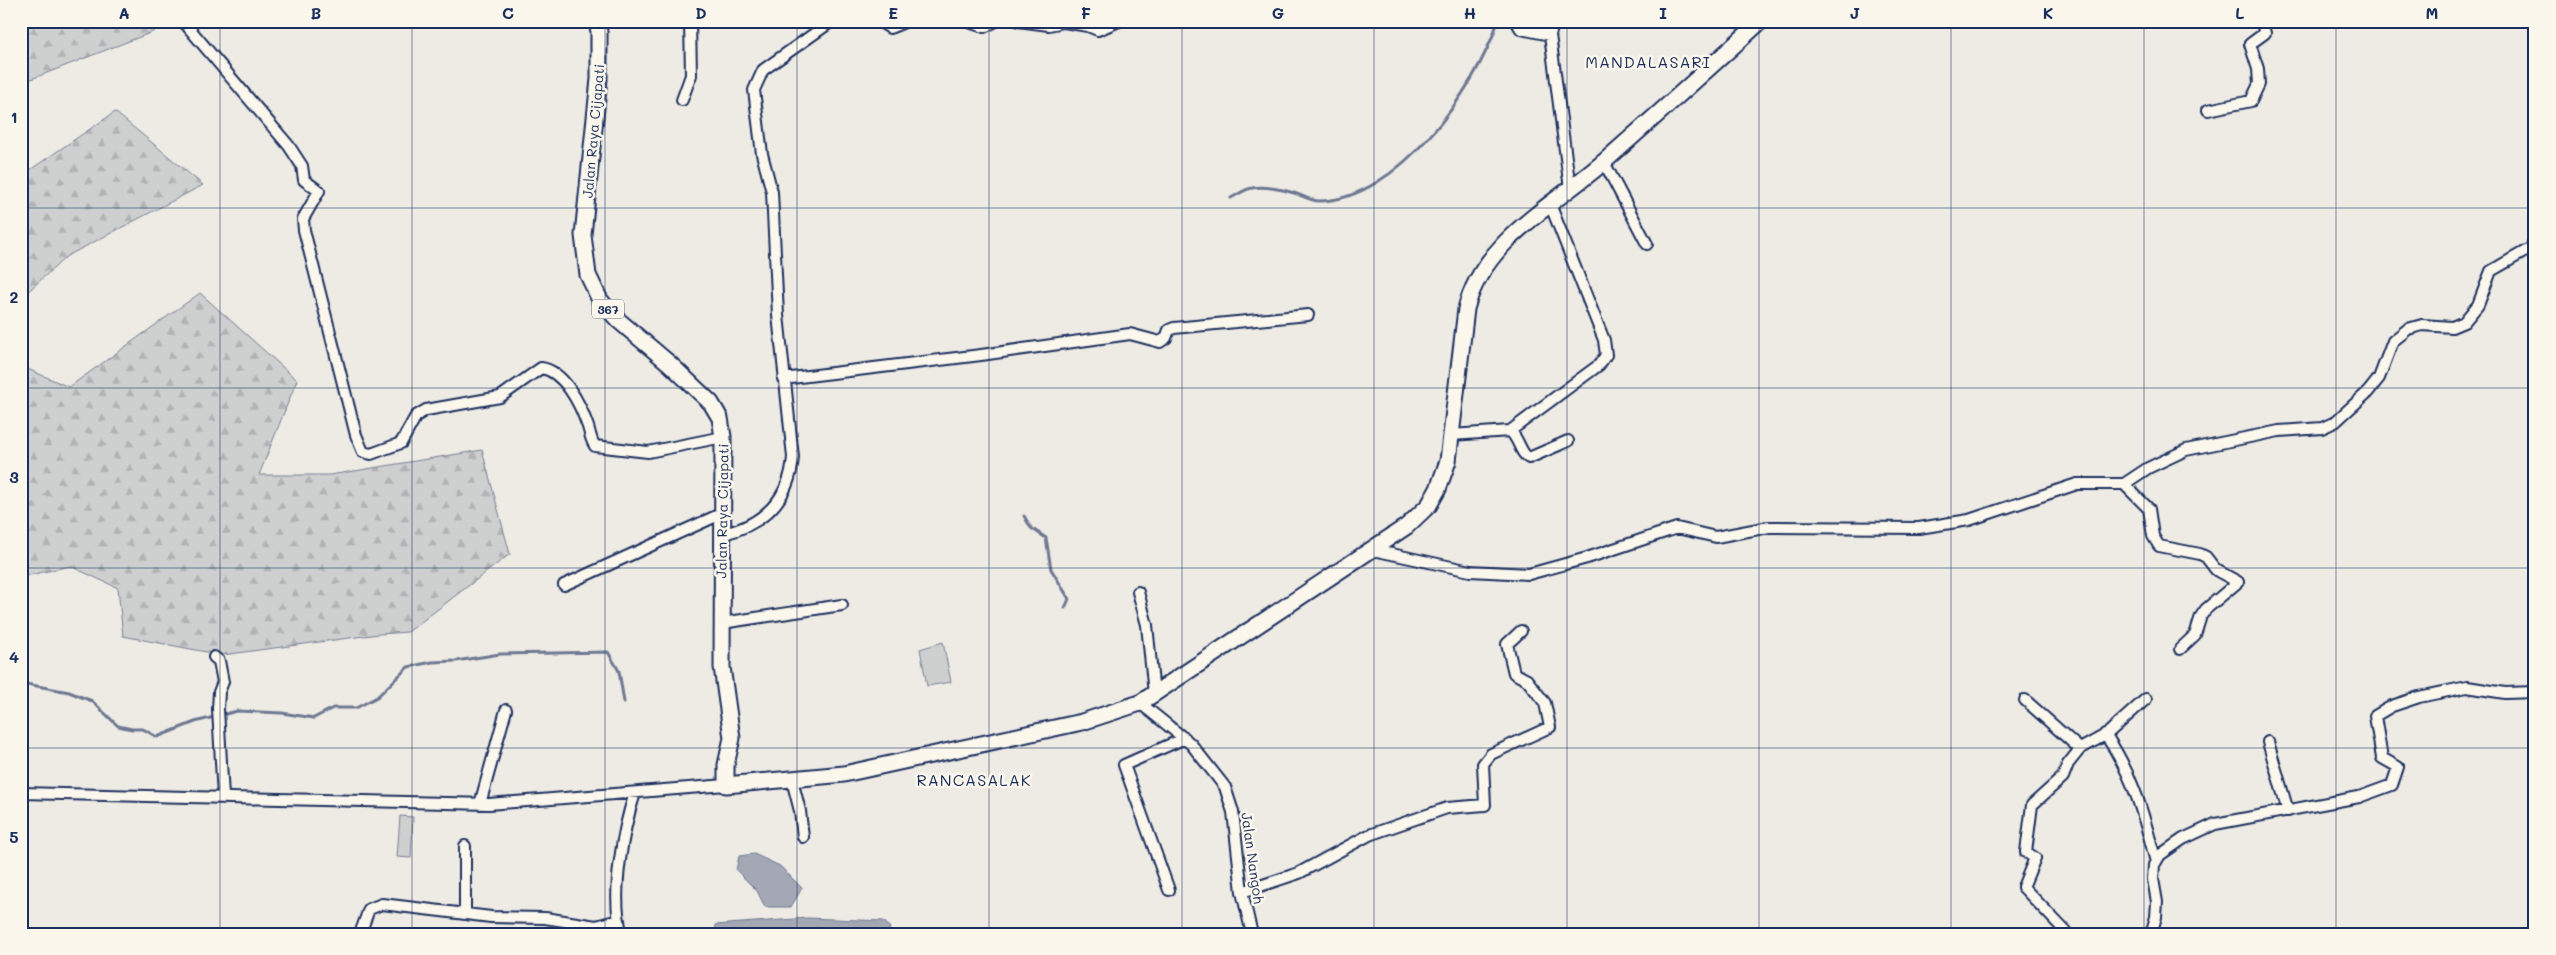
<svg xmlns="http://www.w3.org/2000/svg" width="2556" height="955" viewBox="0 0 2556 955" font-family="Mali,sans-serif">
<defs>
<pattern id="forest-firs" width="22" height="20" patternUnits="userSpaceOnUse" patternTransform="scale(1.25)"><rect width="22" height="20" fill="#cecfcf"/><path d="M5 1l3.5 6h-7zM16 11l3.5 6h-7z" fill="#b0b2b4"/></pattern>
</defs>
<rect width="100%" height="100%" fill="#eeebe4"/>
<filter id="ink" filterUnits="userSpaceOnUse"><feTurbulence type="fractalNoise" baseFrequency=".02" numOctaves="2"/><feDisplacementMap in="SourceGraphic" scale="10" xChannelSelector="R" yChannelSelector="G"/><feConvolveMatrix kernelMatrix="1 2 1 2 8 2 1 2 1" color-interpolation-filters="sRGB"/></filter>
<g filter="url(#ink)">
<path fill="url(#forest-firs)" stroke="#747f96" d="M21,21H145L155,31L21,83Z
M115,112L203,185L67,256L21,298V176Z
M200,293L297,380L259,475H330L482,450L510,554L408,632L379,634L222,655L123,636L118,588L70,566L21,577V366L69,387Z"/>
<path fill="#cecfcf" stroke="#747f96" d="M943,642L951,682L927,686L920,649Z
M400,816L413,817L411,858L397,857Z"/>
<path fill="#a3a8b4" stroke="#6d7892" d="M754,854L780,866L802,888L791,907H765L757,891L736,870L739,856Z
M808,918L884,921L890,928L888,934H719L717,933L715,925Z"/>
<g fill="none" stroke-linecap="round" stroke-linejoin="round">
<path stroke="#6d7892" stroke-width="3" d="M1231,198C1237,195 1245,189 1252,188C1264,186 1282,189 1294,193C1301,195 1311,201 1319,201C1397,201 1477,88 1498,21
M1024,516L1031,528L1046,538L1051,569L1069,599L1065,608
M21,683L69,692L92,701L118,726L132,729H143L157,737L195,722L237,711L282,713L314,718L333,708H356L377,697L408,667L432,662L456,661L500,654L608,652L619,671L624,702"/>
<defs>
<path id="street" d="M183,21L289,146L302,166L304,180L319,191L303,219L304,230L356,435L363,452L371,454L401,443L416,416L426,410L500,397L541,368C564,371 580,404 587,424C590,431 590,439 595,446L648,452L723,437
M879,21L890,28L907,21
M966,21L984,27L996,21
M1018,21L1049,25L1064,22L1088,26L1098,30L1119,21
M1516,21L1521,29L1550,35L1554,21
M1550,35L1570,189
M682,100L691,75L690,21
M2208,110L2251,101L2259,84L2258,69L2250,44L2265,33L2261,21
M1604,162L1647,244
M783,379L981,355L1130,334L1160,342L1166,338L1169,330L1174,328L1308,315
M1510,431L1599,365L1606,355L1604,340L1550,204
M1451,435L1510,431C1519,438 1520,454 1529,458L1568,441
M2124,484L2149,509L2153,536L2159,546L2200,554L2206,557L2216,570L2238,582L2206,609L2201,616L2195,635L2180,649
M723,534C763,525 790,499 793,457L778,315L772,192L762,154L754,90L763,70L832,21
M1373,550L1470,571L1529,574L1587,558L1677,528L1716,537L1769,527L1919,528L1969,520L2077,484H2124L2148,468L2186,450L2279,431L2322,428L2335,422L2368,392L2379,378L2393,341L2408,329L2422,325L2452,327L2464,322L2478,305L2491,271L2531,248L2535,238
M564,585L723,513
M1138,592L1147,625L1154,694
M722,623L842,605
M214,657L219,661L223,682L219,692L218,709L223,797
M2025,700L2080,749L2107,734L2146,699
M1140,703L1191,744L1225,787L1233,812L1242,892L1252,934
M2105,734C2133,774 2144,816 2156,862
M2268,742L2288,811
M792,780L800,811L803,837
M21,793L489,804L726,785
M480,804L506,710
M1169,890L1124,765L1185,738
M1242,892L1299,873L1369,835L1447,808L1485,805L1483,764L1491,754L1550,727L1545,703L1527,680L1514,673L1507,644L1521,631
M465,914V846
M360,934L369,909L382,904L491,917L545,918L596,926L619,920
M622,934C610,897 623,829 635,793
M2068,934L2023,887L2035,858L2026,852L2032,805L2063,777L2068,764L2080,749
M2151,934L2156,917L2157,902L2153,879L2154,865L2160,855L2183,839L2215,824L2359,797L2392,785L2398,767L2382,758L2375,716L2392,706L2419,697L2467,687L2505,693L2535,692"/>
<path id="primary" d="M597,21L599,32V79L583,235L588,275L600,300L618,320L670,364L711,403L720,418L723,437L722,667L732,738L726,765V785L844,774L1082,722L1140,703L1407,526L1429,505L1438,489L1448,461L1466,309C1483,240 1556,204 1606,160C1658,114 1709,68 1761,21"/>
</defs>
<use href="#street" stroke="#1b2f5e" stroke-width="14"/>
<use href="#primary" stroke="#1b2f5e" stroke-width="19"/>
<use href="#street" stroke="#fbf7ec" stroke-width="10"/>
<use href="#primary" stroke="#fbf7ec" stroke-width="15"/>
</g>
</g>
<path fill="none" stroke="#1b2f5e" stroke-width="1" stroke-opacity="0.55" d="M220,21V934M412,21V934M605,21V934M797,21V934M989,21V934M1182,21V934M1374,21V934M1567,21V934M1759,21V934M1951,21V934M2144,21V934M2336,21V934M21,208H2535M21,388H2535M21,568H2535M21,748H2535"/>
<g text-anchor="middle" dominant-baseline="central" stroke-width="5" stroke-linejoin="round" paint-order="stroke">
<rect fill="#fbf7ec" stroke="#5e6b89" stroke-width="1" x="592" y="299.5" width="32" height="19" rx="4"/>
<g font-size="12" font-weight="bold" fill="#1b2f5e">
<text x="608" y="309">367</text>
</g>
<g font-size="14" fill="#1b2f5e" stroke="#fbf7ec">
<text transform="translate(593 131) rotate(-85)">Jalan Raya Cijapati</text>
<text transform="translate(722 511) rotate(-89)">Jalan Raya Cijapati</text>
<text transform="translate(1253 858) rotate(82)">Jalan Nangoh</text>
</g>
<g font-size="16" letter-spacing="1" fill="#1b2f5e" stroke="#fbf7ec">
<text x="1648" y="61">MANDALASARI</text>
<text x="974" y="779">RANCASALAK</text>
</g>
</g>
<rect width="2556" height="955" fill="none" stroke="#fbf7ec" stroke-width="55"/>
<rect x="28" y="28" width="2500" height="900" fill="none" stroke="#1b2f5e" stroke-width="2"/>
<g font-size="16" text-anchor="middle" font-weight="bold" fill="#1b2f5e">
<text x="124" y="19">A</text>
<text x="316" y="19">B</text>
<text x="508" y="19">C</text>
<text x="701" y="19">D</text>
<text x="893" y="19">E</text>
<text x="1086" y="19">F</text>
<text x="1278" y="19">G</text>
<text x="1470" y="19">H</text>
<text x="1663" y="19">I</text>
<text x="1855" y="19">J</text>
<text x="2048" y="19">K</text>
<text x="2240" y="19">L</text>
<text x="2432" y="19">M</text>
<text x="14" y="123">1</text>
<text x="14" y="303">2</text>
<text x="14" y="483">3</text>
<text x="14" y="663">4</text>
<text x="14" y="843">5</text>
</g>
</svg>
